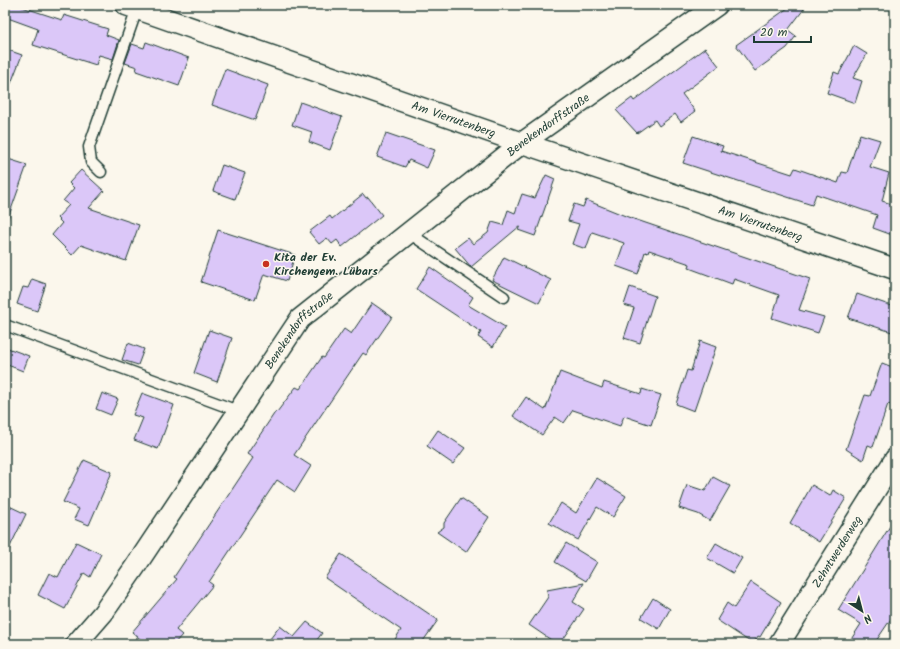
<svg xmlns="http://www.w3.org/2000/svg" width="900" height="649" viewBox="0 0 900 649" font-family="Kalam,sans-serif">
<rect width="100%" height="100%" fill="#fbf7ec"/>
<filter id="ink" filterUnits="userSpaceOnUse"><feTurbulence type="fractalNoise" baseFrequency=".025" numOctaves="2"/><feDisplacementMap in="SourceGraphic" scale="8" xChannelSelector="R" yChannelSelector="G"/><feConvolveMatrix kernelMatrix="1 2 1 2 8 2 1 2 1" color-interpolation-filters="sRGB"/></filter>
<g filter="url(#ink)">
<path fill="#dbc7f8" stroke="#1f3d34" d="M5,5H16L62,20L64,15L108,29L106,35L119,40L113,59L99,55L96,65L33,45L38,29L5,17Z
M792,5H807L788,30L796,36L787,48L755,71L736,45Z
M146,42L189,58L179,86L136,71L137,67L125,63L132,44L144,48Z
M854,46L867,54L853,78L862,81L855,103L827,93L834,72L839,74Z
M705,48L719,66L682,94L695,111L681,122L675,114L659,126L655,120L637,133L616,110L632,98L634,101Z
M5,49L22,55L6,96H5Z
M225,69L268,85L255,120L212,105Z
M300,102L342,117L330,150L309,142L312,132L292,125Z
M386,133L435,150L427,168L409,160L405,167L377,157Z
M860,134L880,140L870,167L889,173L882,201L895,205V236L873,228L877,215L816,194L812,205L683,163L693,136L723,146L721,151L792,174L795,168L838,183L842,172L847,173Z
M5,158L27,165L7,221H5Z
M222,165L245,173L235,199L213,191Z
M81,170L104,191L89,208L139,225L126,261L81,245L72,255L52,235L62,223L57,218L69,205L63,201L74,188L69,183Z
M546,175L555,179L547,202L548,203L546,205L535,236L518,230L520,226L471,267L455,248L468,238L473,244L488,233L492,222L503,225L508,210L515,213L522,194L535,198Z
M363,194L366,198L368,197L382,215L342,247L337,240L332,244L327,238L319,244L309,232L330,216L332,219Z
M586,200L628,217L810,279L799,310L824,317L818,333L772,318L779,295L734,279L732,284L689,268L690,264L649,250L648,253L645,252L638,274L616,266L624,243L592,232L586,249L572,244L579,224L568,221L574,204L583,207Z
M218,230L295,255L287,281L264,274L255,300L201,282Z
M504,257L551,280L539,303L492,280Z
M430,267L473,297L468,305L505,327L493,347L478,337L481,332L416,289Z
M32,279L46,284L37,311L17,304L23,287L28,288Z
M630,287L655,296L640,343L624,338L634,308L624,305Z
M857,294L895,307V333L848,318Z
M372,303L392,317L366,355L363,353L294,455L311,466L295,492L277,480L209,582L213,585L176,630L182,635L174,644H146L132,632L177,579L174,577L253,458L247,454L276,411L277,412L296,387L300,389L320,360L322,357L324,358L344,329L351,334Z
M209,330L232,338L217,382L194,373Z
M700,341L716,347L694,411L676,404L687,370L691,371Z
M128,343L144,349L138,365L122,360Z
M5,347L29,356L23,371L5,364Z
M882,363L895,368V406L888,404L873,447L868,445L863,460L846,449L865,395L870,396Z
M560,372L602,388L604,382L641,394L642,389L661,395L651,425L624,416L620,426L573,410L564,423L555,417L542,435L513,416L526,397L545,410Z
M102,393L118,399L111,415L96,409Z
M142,393L174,405L158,449L134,440L143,418L133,415Z
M438,430L465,448L453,464L427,446Z
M84,460L112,472L89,525L74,519L79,509L63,502Z
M713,477L730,486L710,521L698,514L679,508L687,485L705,491Z
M597,478L626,496L613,517L597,507L578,540L549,523L561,503L576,513Z
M812,485L830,496L833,490L846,498L819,542L790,523Z
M461,498L489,517L466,552L437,532L444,527V523Z
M5,504L26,514L5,557Z
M895,518V613L874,644H848L861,624L838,610Z
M76,542L101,554L90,577L84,573L65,609L38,595L49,573L58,577Z
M566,543L597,562L586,581L555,562Z
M716,543L742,558L733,573L707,558Z
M341,554L438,620L421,644H392L401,630L325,578Z
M751,582L781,602L760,637L758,636L753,644L717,620L727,603L734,608Z
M584,583L573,602L584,609L560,644H557L529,625L548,597L547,590Z
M653,598L670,609L659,629L641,618Z
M307,622L322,633L314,644H266L280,626L294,637Z"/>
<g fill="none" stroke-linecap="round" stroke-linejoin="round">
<defs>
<path id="lane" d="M101,172L91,162L89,147L137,9
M409,233L504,297
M5,325L238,411"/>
<g id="street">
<path id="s1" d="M126,5L522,143L895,269"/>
<path id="s2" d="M76,644L103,613L135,567L300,319L522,143L717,5"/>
<path id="s3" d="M779,644L895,459"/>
</g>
</defs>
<use href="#lane" stroke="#1f3d34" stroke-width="13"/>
<use href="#street" stroke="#1f3d34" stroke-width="23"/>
<use href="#lane" stroke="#fbf7ec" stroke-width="10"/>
<use href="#street" stroke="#fbf7ec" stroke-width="20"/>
</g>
</g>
<circle fill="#c8321e" stroke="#fbf7ec" stroke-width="1.5" cx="266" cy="264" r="4"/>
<g text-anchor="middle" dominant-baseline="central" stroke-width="3" stroke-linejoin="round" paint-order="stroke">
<g font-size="12" fill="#1f3d34" stroke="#fbf7ec">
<text stroke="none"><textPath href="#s1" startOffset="347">Am Vierrutenberg</textPath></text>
<text stroke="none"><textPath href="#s2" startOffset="710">Benekendorffstraße</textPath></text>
<text stroke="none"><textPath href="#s1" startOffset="671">Am Vierrutenberg</textPath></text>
<text stroke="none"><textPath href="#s2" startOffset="386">Benekendorffstraße</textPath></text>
<text stroke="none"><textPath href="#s3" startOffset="109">Zehntwerderweg</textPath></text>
</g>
<g font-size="12" font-weight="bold" fill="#1f3d34" stroke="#fbf7ec" text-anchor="start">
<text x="274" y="257">Kita der Ev.<tspan x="274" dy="14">Kirchengem. Lübars</tspan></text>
</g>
</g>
<rect width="900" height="649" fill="none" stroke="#fbf7ec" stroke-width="20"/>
<rect x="10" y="10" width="880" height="629" fill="none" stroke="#1f3d34" stroke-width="1.5" filter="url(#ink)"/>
<g transform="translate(862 611) rotate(144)" stroke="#fbf7ec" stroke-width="3" paint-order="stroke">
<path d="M0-3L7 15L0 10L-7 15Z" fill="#1f3d34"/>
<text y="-6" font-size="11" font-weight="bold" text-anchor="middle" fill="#1f3d34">N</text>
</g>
<path d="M754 36v6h57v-6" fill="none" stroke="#1f3d34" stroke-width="2"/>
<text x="760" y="36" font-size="12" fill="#1f3d34" stroke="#fbf7ec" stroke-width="3" paint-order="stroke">20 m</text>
</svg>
